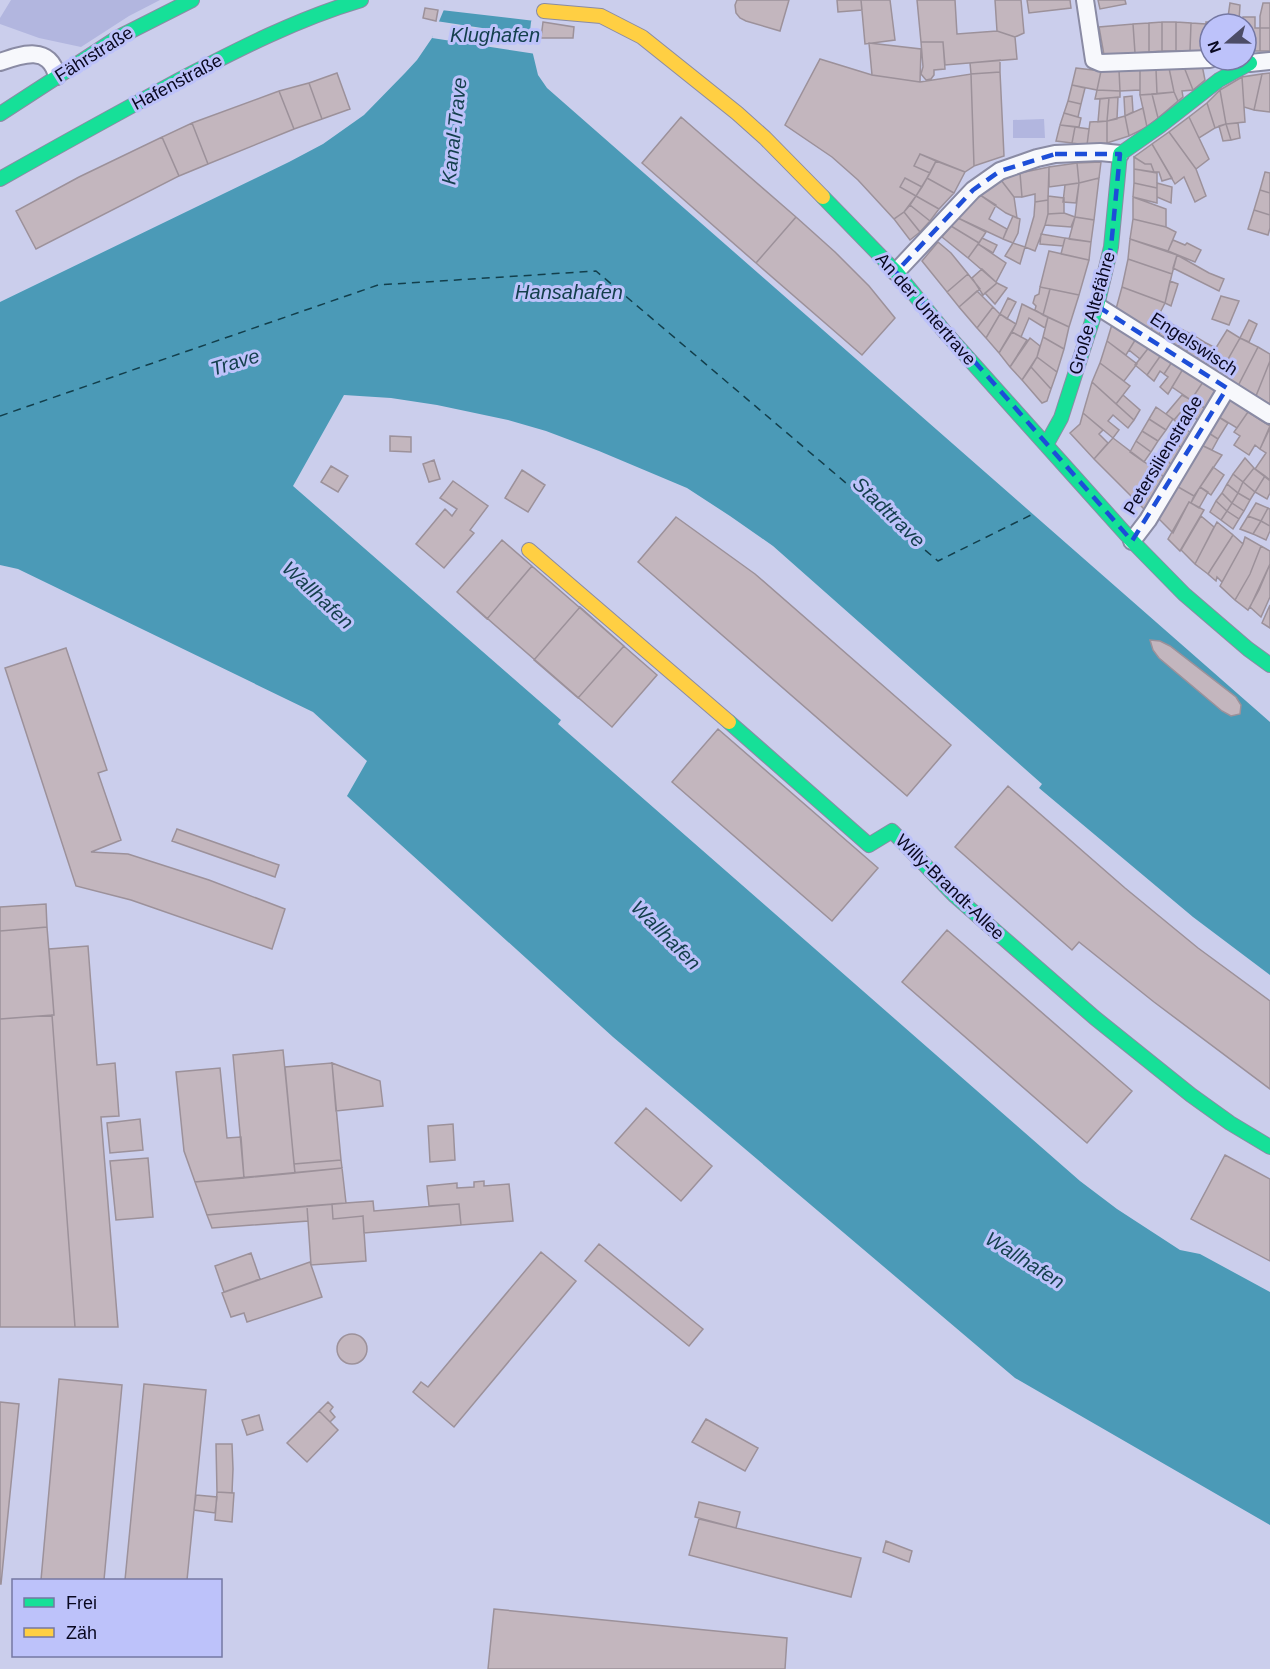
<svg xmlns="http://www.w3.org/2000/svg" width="1270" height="1669" viewBox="0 0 1270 1669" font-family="Arial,sans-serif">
<rect width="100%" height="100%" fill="#cbceec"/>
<path fill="#b2b6df" d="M11,0H160L129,16L81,47L39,38L0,24V18Z
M1044,119L1045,138H1013V120Z"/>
<path fill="#4b9ab7" d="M448,0H538L531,22L530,31L532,50L538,75L547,88L1270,722V975L1193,917L1039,788L1042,784L773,546L730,516L687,488L599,451L546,431L508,420L437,405L391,398L344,395L293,486L561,720L558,724L1080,1181L1117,1209L1180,1250L1200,1254L1270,1292V1525L1015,1378L613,1037L347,796L367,761L313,712L18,569L0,565V302L289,162L323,144L364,115L405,73L417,60L432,38Z"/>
<path fill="#cbceec" d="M445,0H541L535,21L441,10Z
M436,21L534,36L536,54L432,38Z"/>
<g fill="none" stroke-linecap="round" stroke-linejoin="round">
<path stroke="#133f4c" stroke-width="1.5" stroke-dasharray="8 6" stroke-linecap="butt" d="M0,416L378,285L596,271L938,561L1033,514"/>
</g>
<path fill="#c3b6be" stroke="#9c919a" stroke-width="1.5" d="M737,0H789L780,31L746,21L740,18L736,13L735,5Z
M837,0H861L862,10L838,12Z
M861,0H890L895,40L865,44Z
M917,0H955L957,34L997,31L1015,37L1017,59L945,65L943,42H921Z
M995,0H1021L1024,33L1015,37L997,31Z
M1027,0H1070L1071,8L1029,13Z
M1098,0H1125L1126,4L1100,9Z
M1230,3L1240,5L1239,21L1237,24H1229L1228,17Z
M1263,3H1270V28H1260V16Z
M425,8L438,10L436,21L423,18Z
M1243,17H1255V28H1260V51H1246V24H1243Z
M543,22L574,27L573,38H541Z
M1162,22H1176V51H1162Z
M1162,22V51L1149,52V23Z
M1176,22L1191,23L1190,51H1176Z
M1206,22L1229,23L1210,24V51H1207Z
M1149,23V52L1135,53L1133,24Z
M1191,23L1206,24L1207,51H1190Z
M1133,24L1135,53L1104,55L1099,27Z
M1260,28H1270V51H1260Z
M921,42H943L945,69L934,70V75L931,79L926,80L921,74L923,67Z
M869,43L921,49L920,82L872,75Z
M820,59L872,75L920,82L971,74L974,166L965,172L920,154L914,166L930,173L922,187L905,178L900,187L916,196L904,212L894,219L858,180L832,157L785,125Z
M1000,60V72L971,74L970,63Z
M1202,65L1205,80L1193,90L1184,67Z
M1184,67L1193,90L1182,91L1183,97L1178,101L1174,92L1169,68Z
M1076,68L1101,71L1097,90L1072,85Z
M1169,68L1174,92L1157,94L1156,69Z
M1156,69L1157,94L1140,95V70Z
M1119,70L1120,91L1097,90L1101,71Z
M1119,70H1140V90L1120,91Z
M1000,72L1004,156L974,166L971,74Z
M337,73L350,109L322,119L309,83Z
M1270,73V112L1254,110L1262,74Z
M1262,74L1254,110L1244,107L1242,77Z
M1242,77L1245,122L1226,124L1220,90Z
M309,83L322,119L294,129L279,91Z
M1072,85L1085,88L1081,104L1068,101Z
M1097,90L1120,91V97L1095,99Z
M1220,90L1226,124L1215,128L1207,103Z
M279,91L294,129L208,164L192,123Z
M1174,92L1178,101L1158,118L1152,94Z
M1152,94L1158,118L1147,127L1140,95Z
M1132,96L1133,112L1125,116L1124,97Z
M1118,97L1117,119L1107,121L1109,98Z
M1109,98L1107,121L1098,122L1100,99Z
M1068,101L1081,104L1078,117L1064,113Z
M1207,103L1215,128L1199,138L1189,117Z
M1143,108L1147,127L1129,136L1125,116Z
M1064,113L1081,118L1079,127L1060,125Z
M1125,116L1129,136L1107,143V121Z
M681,117L796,217L756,263L642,163Z
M1189,117L1209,159L1196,169L1169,132Z
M1107,121V143L1087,145L1090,122Z
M192,123L208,164L179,176L162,137Z
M1238,123L1240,138L1231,140L1226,124Z
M1226,124L1231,140L1223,141L1219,126Z
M1060,125L1075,127L1072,143L1056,141Z
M1075,127L1089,129L1087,145L1072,143Z
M1169,132L1196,169L1206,196L1195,202L1184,177L1175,184L1152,144Z
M162,137L179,176L36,249L16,211L79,177Z
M1152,144L1172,178L1162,181L1159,172H1154L1151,164H1145L1134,157Z
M920,154L936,161L930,173L914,166Z
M1134,157L1145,164H1151L1154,172L1134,169Z
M936,161L965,172L954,193L927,178Z
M1101,162L1099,178L1079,183L1077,163Z
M1077,163L1079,183L1049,187V167Z
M1049,167L1048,200L1035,202V194L1022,197L1020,173Z
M1134,169L1157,173V188L1134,183Z
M1265,172L1270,173V193L1260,190Z
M1020,173L1022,197H1014L1001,180Z
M905,178L922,187L916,196L900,187Z
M927,178L954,193L939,209L916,196Z
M1099,178L1094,220L1075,217L1079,183Z
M1001,180L1014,197L1017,218L1006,213L980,195Z
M1079,183L1076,203L1063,202L1065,185Z
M1134,183L1157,188V203L1133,197Z
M1157,183L1172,187L1171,203L1157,197Z
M1260,190L1270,193V215L1254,210Z
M980,195L996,205L989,219L1007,229L1003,239L958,218Z
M916,196L939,209L930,221L910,205Z
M1048,196L1064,198V213L1048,214Z
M1133,197L1166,209V227L1133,219Z
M1048,200V214L1045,225L1035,251L1025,247L1034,216L1035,202Z
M910,205L930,221L920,232L904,212Z
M1254,210L1270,215V228L1268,235L1248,229Z
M904,212L920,232L910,240L894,219Z
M1064,213L1075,217L1071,227L1045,225L1048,214Z
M1013,216L1020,219L1018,233L1013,243L1003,239Z
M796,217L835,252L869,286L895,318L862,355L756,263Z
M1075,217L1094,220L1091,242L1069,239Z
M958,218L986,232L979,243L951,226Z
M1133,219L1166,227L1176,232L1168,251L1130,239Z
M951,226L979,243L968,258L942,237Z
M1041,234L1065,238L1063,246L1040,244Z
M982,238L997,245L993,253L978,244Z
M1065,238L1091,242L1089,260L1061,254Z
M1130,239L1177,255L1172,274L1128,259Z
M1173,240L1185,245L1187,243L1201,250L1195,262L1168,251Z
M938,242L951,253L968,274L947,292L922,261Z
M1013,243L1025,247L1020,264L1005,256Z
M978,244L1006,263L996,282L968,258Z
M1049,251L1089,260L1079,295L1040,287Z
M1177,255L1209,273L1224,279L1219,291L1173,268Z
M1128,259L1172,274L1165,303L1122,287Z
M982,269L997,283L983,295L972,278Z
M968,274L980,289L959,307L947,292Z
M1170,281L1178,284L1171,306L1165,303Z
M997,283L1007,288L995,304L985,293Z
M1040,287L1050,289L1043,315L1035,310L1036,306L1033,303L1035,296L1039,294Z
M1122,287L1165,303L1150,332L1116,309Z
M1050,289L1079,295L1069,327L1043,315Z
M977,291L993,307L977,328L959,307Z
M1221,296L1239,301L1229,325L1212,319Z
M1008,298L1016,302L1007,319L1000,314Z
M1022,304L1048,317L1045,328L1029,318L1021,337L1012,332L1016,324Z
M993,307L1000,314L986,338L977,328Z
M1000,314L1016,324L999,353L986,338Z
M1158,316L1167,321L1157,337L1150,332Z
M1048,317L1069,327L1064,349L1043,337Z
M1249,320L1257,324L1249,342L1240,338Z
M1113,321L1137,337L1126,355L1107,341Z
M1167,321L1177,327L1166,343L1157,337Z
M1177,327L1187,332L1177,349L1166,343Z
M1227,330L1240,338L1219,375L1204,367Z
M1012,332L1027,340L1010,367L999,353Z
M1187,332L1196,337L1185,354L1177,349Z
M1043,337L1064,349L1057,372L1037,357Z
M1137,337L1150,346L1140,359L1129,350Z
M1196,337L1206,343L1195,361L1185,354Z
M1030,338L1040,346L1037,357L1022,380L1010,367Z
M1240,338L1258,347L1238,386L1219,375Z
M1107,341L1137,364L1124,381L1100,363Z
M1206,343L1216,348L1204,367L1195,361Z
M1150,346L1161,355L1147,375L1135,365Z
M1258,347L1270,354V361L1256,396L1238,386Z
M1161,355L1172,362L1164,374L1160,371L1154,381L1147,375Z
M1037,357L1057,372L1051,389L1031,367Z
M1270,361V404L1256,396Z
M1172,362L1183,369L1168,394L1160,387L1168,377L1164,374Z
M1100,363L1130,386L1116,404L1092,382Z
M1031,367L1051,389L1047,401L1042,403L1022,380Z
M1183,369L1203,382L1191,400L1172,387Z
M1092,382L1134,420L1128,428L1113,415L1108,421L1119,430L1113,438L1083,413Z
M1203,382L1221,393L1210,411L1191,400Z
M1123,395L1140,410L1134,420L1116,404Z
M1182,395L1191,400L1174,420L1166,414Z
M1225,396L1248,412L1237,428L1214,414Z
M1191,400L1197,404L1189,416L1191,418L1184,429L1174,420Z
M1199,405L1210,411L1202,423L1192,416Z
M1156,407L1173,419L1166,430L1149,419Z
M1248,412L1270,426L1260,449L1255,445L1249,455L1234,445L1240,436L1234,432Z
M1083,413L1103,430L1099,434L1108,443L1094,459L1070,433L1080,424Z
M1214,414L1228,423L1218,439L1204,430Z
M1149,419L1166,430L1158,441L1142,431Z
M1178,424L1194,435L1185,450L1169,439Z
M1270,428V479L1269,480L1255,469L1266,453L1260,449Z
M1204,430L1218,439L1212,450L1197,443Z
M1142,431L1158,441L1151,452L1136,441Z
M390,436L411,437V452L390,451Z
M1113,438L1168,480L1148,513L1094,459Z
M1169,439L1185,450L1175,467L1160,456Z
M1136,441L1151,452L1144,462L1130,452Z
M1197,443L1222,455L1194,496L1173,484Z
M1160,456L1175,467L1168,480L1152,468Z
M1245,458L1254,468L1243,482L1233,474Z
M434,460L440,479L429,482L423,464Z
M331,466L348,476L338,492L321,482Z
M1213,467L1224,475L1211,495L1200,487Z
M1254,468L1265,476L1255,492L1243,482Z
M522,470L545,485L528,512L505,498Z
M1233,474L1243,482L1238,493L1227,484Z
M1265,476L1270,480V493L1267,499L1255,492Z
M453,481L488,506L470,530L474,533L444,568L416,544L445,509L452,516L457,509L440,498Z
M1243,482L1255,492L1250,500L1238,493Z
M1173,484L1194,496L1191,503L1189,502L1173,533L1155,515Z
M1227,484L1238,493L1232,503L1222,493Z
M1200,487L1208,492L1199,508L1191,503Z
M1222,493L1232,503L1227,511L1216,501Z
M1238,493L1250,500L1244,511L1232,503Z
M1216,501L1227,511L1221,520L1210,512Z
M1189,502L1204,510L1180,551L1168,539Z
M1232,503L1244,511L1239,519L1227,511Z
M1256,503L1268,508L1261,521L1248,516Z
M1268,508L1270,509V526L1261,521Z
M1227,511L1239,519L1233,529L1221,520Z
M1201,516L1214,527L1195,564L1181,550Z
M1248,516L1261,521L1253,534L1240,529Z
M676,517L755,574L951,745L907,796L638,562Z
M1261,521L1270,526V531L1266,540L1253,534Z
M1217,522L1233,535L1208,574L1195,564Z
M1233,535L1243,544L1222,582L1217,577L1216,581L1208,574Z
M1245,537L1261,546L1250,574L1235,600L1220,586L1243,544Z
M502,540L532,566L487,619L457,592Z
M502,540L657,675L612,727L457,592Z
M1261,546L1270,551V564L1259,590L1248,610L1235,600L1250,574Z
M1270,564V597L1261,617L1250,607Z
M1270,605V628L1262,623Z
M580,607L624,646L578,698L534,660Z
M1150,640L1160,641L1170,646L1236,697L1241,705L1240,714L1231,716L1222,711L1159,658L1153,650Z
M66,648L107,770L98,773L121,840L91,852L128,854L209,880L285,909L272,949L131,900L76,886L5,668Z
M718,729L878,868L832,921L672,782Z
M1008,786L1125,888L1198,948L1270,1001V1089L1154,1002L1079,942L1072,950L955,847Z
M177,829L279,865L275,877L172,841Z
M46,904L47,927L0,931V907Z
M47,927L54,1015L0,1019V931Z
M947,930L1132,1091L1087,1143L902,982Z
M88,946L97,1065L115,1063L119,1116L101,1117L118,1327H75L52,1015H54L49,949Z
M52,1015L75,1327H0V1019Z
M283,1050L295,1173L244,1178L233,1055Z
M332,1063L341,1160L294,1164L285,1067Z
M332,1063L380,1081L383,1106L336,1111Z
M220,1068L227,1138L241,1137L244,1178L195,1182L184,1151L176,1072Z
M646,1108L712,1166L681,1201L615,1143Z
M140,1119L143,1150L110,1153L107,1123Z
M453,1124L455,1160L430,1162L428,1126Z
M1225,1155L1270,1179V1261L1191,1219Z
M148,1158L153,1217L116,1220L110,1161Z
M341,1160L342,1168L295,1173L294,1164Z
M342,1168L346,1203L207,1215L195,1182Z
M484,1181V1186L509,1184L513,1221L461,1225L459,1204L429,1206L427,1186L457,1183V1188L474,1187V1182Z
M373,1201L374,1211L459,1204L461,1225L364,1233L363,1216L333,1219L332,1204Z
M332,1204L333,1219L363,1216L366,1261L311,1265L307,1206Z
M307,1206L308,1221L212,1228L207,1215Z
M599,1244L703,1329L689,1346L585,1261Z
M541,1252L576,1281L454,1427L413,1392L421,1382L428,1387Z
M251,1253L260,1279L224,1292L215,1266Z
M310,1262L322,1297L247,1322L244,1313L231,1317L222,1293Z
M337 1349a15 15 0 1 1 30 0a15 15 0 1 1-30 0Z
M59,1379L122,1385L104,1580H41Z
M144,1384L206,1390L187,1580H125Z
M0,1402L19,1404L1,1584H0Z
M328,1402L333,1407L330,1411L335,1417L330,1422L319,1411Z
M319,1411L338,1430L307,1462L287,1443Z
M259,1415L263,1430L247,1435L242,1420Z
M706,1419L758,1448L745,1471L692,1442Z
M216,1444H232L233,1469L232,1493L217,1492Z
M217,1492L234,1493L232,1522L215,1520Z
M196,1495L217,1497L215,1513L194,1510Z
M699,1502L740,1512L736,1528L695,1517Z
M699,1519L861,1558L851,1597L689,1555Z
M886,1541L912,1551L909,1562L883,1552Z
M494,1609L787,1638L785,1669H488Z"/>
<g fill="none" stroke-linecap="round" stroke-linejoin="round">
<defs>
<path id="street" d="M1085,0L1094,60L1101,63L1210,59
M1240,61L1250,63L1270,61
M0,62C23,54 49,45 57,76
M896,272L973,190L1000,171L1037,158L1055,154L1100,152L1120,154
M1097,306L1270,415
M1132,541L1148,520L1227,388"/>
<path id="fast" d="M0,114L117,38L192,0
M0,179C60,145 120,112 181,79C239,49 297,19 361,0
M823,197L896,272L944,331L1132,541L1184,594L1248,649L1270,665
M1046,445L1061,418L1097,306L1111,247L1120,154L1160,126L1219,80L1250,63
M729,722L869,845L892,831L954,895L1095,1018L1191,1095L1230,1123L1270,1147"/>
<path id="slow" d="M544,11L601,16L642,37L737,113L765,138L823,197
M529,550L729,722"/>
</defs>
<use href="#street" stroke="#8a8ba4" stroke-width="20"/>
<use href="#fast" stroke="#8a8ba4" stroke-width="16"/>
<use href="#slow" stroke="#8a8ba4" stroke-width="16"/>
<use href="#street" stroke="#f7f8fc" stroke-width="16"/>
<use href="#fast" stroke="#16e098" stroke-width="14"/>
<use href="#slow" stroke="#ffcf43" stroke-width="14"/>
</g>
<path fill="none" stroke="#1d4ed8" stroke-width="4.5" stroke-dasharray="12 8" stroke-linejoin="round" d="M1055,154H1120L1111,247L1097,306L1227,388L1132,541L896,272L973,190L1000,171Z"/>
<g text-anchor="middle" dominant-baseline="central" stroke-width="6" stroke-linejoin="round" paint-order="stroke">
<g font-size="18" fill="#090820" stroke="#bdc2fa">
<text transform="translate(94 54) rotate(-32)">Fährstraße</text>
<text transform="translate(177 82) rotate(-28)">Hafenstraße</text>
<text transform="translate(926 309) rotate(49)">An der Untertrave</text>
<text transform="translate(1092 313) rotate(-74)">Große Altefähre</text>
<text transform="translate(1194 344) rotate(33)">Engelswisch</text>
<text transform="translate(1163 455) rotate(-59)">Petersilienstraße</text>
<text transform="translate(950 887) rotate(44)">Willy-Brandt-Allee</text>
</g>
<g font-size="20" font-style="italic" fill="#133f4c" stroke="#bdc2fa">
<text x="495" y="35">Klughafen</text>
<text transform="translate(454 131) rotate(-84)">Kanal-Trave</text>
<text x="569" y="292">Hansahafen</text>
<text transform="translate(235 362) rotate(-17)">Trave</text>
<text transform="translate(889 512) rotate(44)">Stadttrave</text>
<text transform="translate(318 595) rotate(43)">Wallhafen</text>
<text transform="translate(666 935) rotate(45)">Wallhafen</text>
<text transform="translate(1025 1260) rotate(32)">Wallhafen</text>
</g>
</g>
<rect x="12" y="1579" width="210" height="78" fill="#bdc2fa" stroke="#7578a3" stroke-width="1.5"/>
<rect x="24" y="1598" width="30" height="9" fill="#16e098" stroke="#7578a3" stroke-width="1.5"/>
<text x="66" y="1609" font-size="18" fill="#090820">Frei</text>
<rect x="24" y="1628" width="30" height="9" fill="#ffcf43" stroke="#7578a3" stroke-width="1.5"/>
<text x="66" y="1639" font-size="18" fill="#090820">Zäh</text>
<g transform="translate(1228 42) rotate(250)"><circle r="28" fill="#bdc2fa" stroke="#7578a3" stroke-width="1.5"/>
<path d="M0-4.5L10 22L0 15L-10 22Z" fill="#4d4d67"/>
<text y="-9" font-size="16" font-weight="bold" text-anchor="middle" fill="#090820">N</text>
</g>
</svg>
